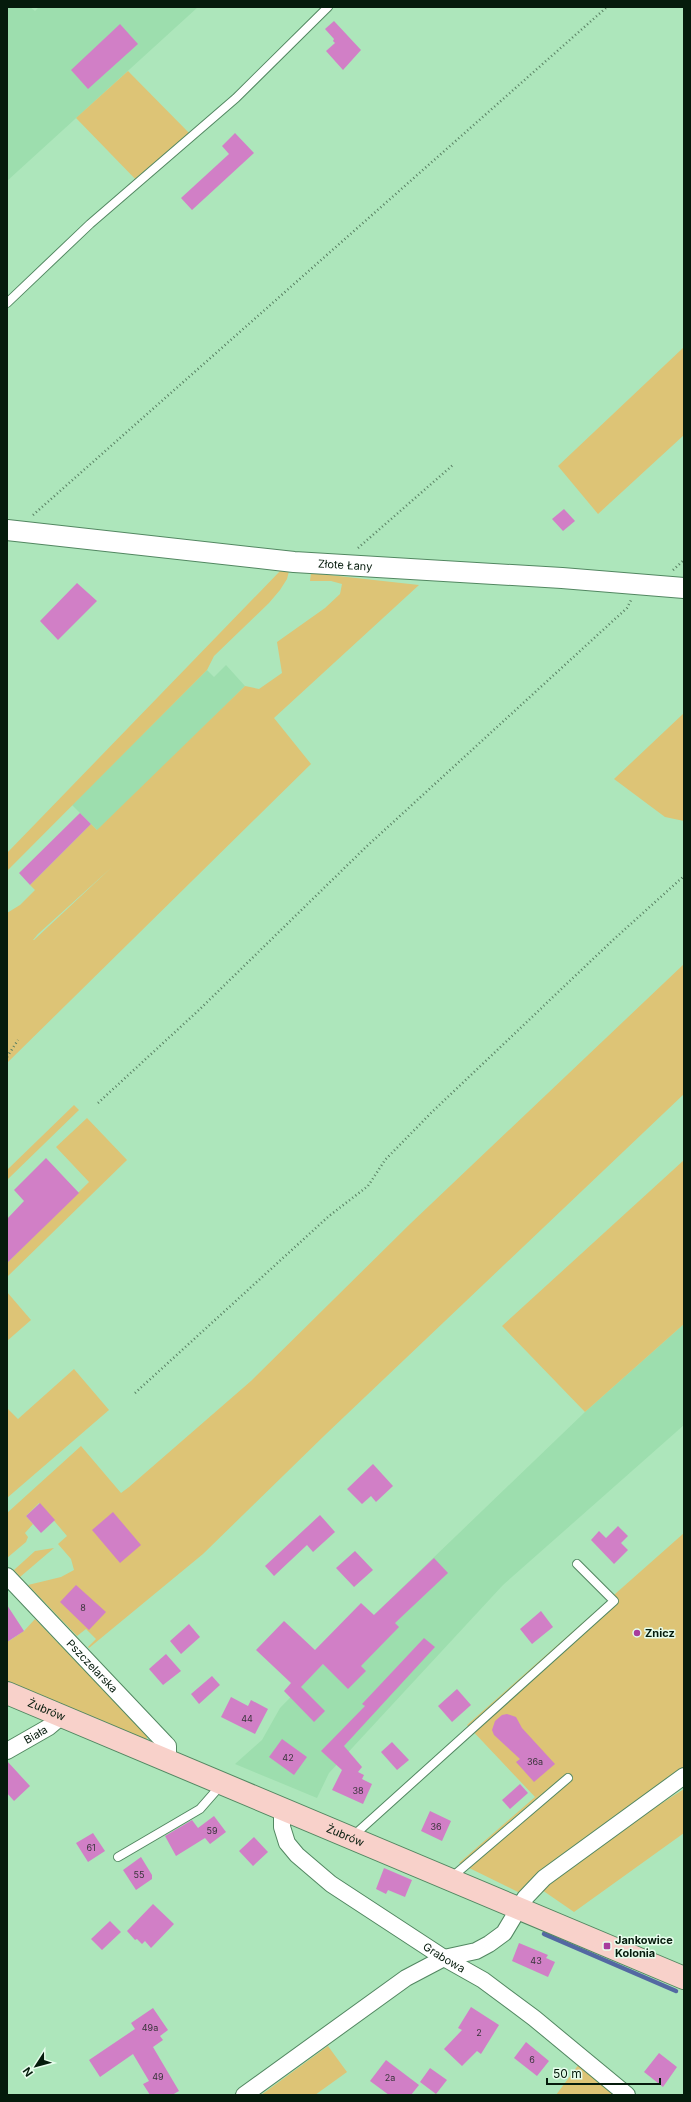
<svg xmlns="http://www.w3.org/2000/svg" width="691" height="2102" viewBox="0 0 691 2102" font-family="Inter,sans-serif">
<rect width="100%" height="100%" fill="#ade6bb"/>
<path fill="#9ddeae" d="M7,7H30L35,11L39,7H198L7,181Z
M226,665L245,686L98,831L72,805L207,670L214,677Z
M684,1324V1425L503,1585L329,1773L317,1798L235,1764L262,1740L280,1708L327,1660L585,1412Z"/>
<path fill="#ddc476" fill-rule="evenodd" d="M128,71L195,139L141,185L76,118Z
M684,347V435L598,514L558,466Z
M281,570L289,571L287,579L280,590L269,603L214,656L207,670L7,871V853Z
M311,573L419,585L274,718L311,764L7,1063V913L20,905L35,890L30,885L91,824L97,830L245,686L259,689L282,673L277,642L325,608L340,594L342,584L331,581H310ZM112,867L34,940H33L38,934Z
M684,713V821L665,817L614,779Z
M684,964V1094L325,1435L203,1554L89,1648L88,1647L96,1639L86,1629L77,1636L28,1585L61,1577L74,1570L71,1559L58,1544L67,1536L39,1503L26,1516L33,1524L25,1533L28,1537L26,1542L7,1558V1513L81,1446L121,1493L129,1487L251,1381L411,1223Z
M74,1105L79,1110L7,1180V1170Z
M87,1118L127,1160L7,1277V1263L89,1182L56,1147Z
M684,1160V1324L585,1412L502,1326Z
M7,1292L31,1320L7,1341Z
M74,1369L109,1410L7,1498V1408L18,1419Z
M684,1533V1768L541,1876L524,1895L459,1863L535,1797L467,1725Z
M54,1548L20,1577L14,1570L35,1551Z
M35,1619L138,1726L148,1732L146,1743L7,1683V1638L9,1641L24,1631Z
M684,1789V1833L574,1912L542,1890L631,1823Z
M328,2046L347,2072L315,2095H261Z
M582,2060L621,2095H556Z"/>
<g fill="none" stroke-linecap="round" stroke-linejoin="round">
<path stroke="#5368a2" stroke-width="4.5" d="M544,1934L676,1991"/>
</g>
<path fill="#d17fc6" d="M334,21L361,50L343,70L326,51L335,43L333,41L334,39L325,29Z
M120,24L138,44L88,89L71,70Z
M235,133L254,153L192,210L181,198L229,154L222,146Z
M564,509L575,521L563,531L552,519Z
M77,583L97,601L58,640L40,621Z
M80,813L91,824L30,885L19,873Z
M46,1158L79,1193L7,1263V1219L24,1201L14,1190Z
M373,1464L393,1486L376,1502L371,1496L362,1504L347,1489Z
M40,1503L55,1520L41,1533L26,1516Z
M113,1512L141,1545L120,1563L92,1530Z
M320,1515L335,1532L313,1552L307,1545L274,1576L265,1566Z
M618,1526L628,1536L621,1543L628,1550L614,1564L591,1540L599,1531L606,1538Z
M355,1551L373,1570L354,1587L336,1568Z
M434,1558L448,1573L395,1623L399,1627L361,1666L366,1671L348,1689L323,1664L301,1687L325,1711L314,1722L284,1691L291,1683L256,1650L284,1621L315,1650L361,1603L374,1615Z
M76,1585L106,1612L89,1630L60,1602Z
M7,1605L24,1631L7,1642Z
M541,1611L553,1627L532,1644L520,1629Z
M189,1624L200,1637L181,1654L170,1641Z
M424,1638L435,1647L344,1746L362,1767L358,1772L364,1775L362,1779L372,1784L363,1804L332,1790L342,1770L321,1751L365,1706L362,1704Z
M166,1654L181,1671L163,1685L149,1669Z
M212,1676L220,1685L199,1704L191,1694Z
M457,1689L471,1705L452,1722L438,1706Z
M231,1697L248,1706L251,1700L268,1709L255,1734L221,1717Z
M507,1714L516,1717L522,1728L555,1764L534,1782L516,1762L520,1759L494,1735L492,1730L495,1721L502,1715Z
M282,1739L307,1757L294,1775L269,1757Z
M392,1742L409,1760L397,1770L381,1752Z
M7,1761L30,1786L14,1801L7,1793Z
M520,1784L528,1793L510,1809L502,1800Z
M430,1811L451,1821L442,1841L421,1831Z
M214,1816L226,1832L210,1844L205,1838L176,1856L165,1836L192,1820L198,1828Z
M93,1833L105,1851L88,1862L76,1843Z
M254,1837L268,1852L253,1866L239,1851Z
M141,1857L152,1875V1879L136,1890L123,1870Z
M384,1868L412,1880L405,1897L388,1890L386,1894L376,1889Z
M153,1904L174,1924L151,1948L145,1941L142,1944L137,1939L135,1940L127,1931Z
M110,1921L121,1932L102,1950L91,1939Z
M519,1943L548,1955L546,1958L555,1962L548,1977L512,1961Z
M471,2007L499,2025L481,2054L477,2051L462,2066L444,2049L462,2030L458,2028Z
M153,2008L168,2030L160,2036L163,2040L153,2047L179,2091L172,2095H150L143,2084L149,2081L133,2054L100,2077L89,2060L135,2029L131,2023Z
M526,2042L549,2061L537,2076L514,2058Z
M659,2053L677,2067L663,2087L644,2072Z
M386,2060L419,2085L411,2095H389L370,2081Z
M430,2068L447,2080L436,2094L420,2082Z"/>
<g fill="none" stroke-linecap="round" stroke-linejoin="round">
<defs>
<path id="service" d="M7,303L90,224L236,98L328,7
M352,1837L614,1601L577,1564
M118,1857L200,1809L221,1785
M452,1877L568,1778"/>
<g id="minor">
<path id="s1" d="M7,1576L166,1744L168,1746V1760"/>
<path id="s2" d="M7,1751L49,1727L62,1716"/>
<path id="s3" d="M282,1810V1827L287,1843L297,1855L331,1884L444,1958L483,1980L534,2018L627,2095"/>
<path d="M244,2095L406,1978L444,1958L476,1951L489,1944L504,1933L525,1898L544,1878L684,1776"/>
</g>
<g id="tertiary">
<path id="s4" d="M7,530L294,562L562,578L684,588"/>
</g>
<g id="secondary">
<path id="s5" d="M7,1693L684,1978"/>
</g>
</defs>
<use href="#service" stroke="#528761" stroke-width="10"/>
<use href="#minor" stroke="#528761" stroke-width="18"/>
<use href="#tertiary" stroke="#528761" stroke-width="22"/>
<use href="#secondary" stroke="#528761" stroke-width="24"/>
<path stroke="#577e61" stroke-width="2.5" stroke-dasharray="1 3" stroke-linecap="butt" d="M33,515L607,7
M358,548L454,464
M673,570L684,560
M7,1057L18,1040
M98,1103L200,1009L366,847L627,608L631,600
M135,1393L329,1216L368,1186L385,1160L431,1113L613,940L684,876"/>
<use href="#service" stroke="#fff" stroke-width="8"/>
<use href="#minor" stroke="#fff" stroke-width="16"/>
<use href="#tertiary" stroke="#fff" stroke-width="20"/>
<use href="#secondary" stroke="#f8d1ca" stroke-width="22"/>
</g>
<g fill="#a83d9d" stroke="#e7fdec" stroke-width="1.5">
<circle cx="637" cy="1633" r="4"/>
<rect x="603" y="1942" width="8" height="8" rx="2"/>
</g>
<g text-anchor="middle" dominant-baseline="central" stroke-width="3" stroke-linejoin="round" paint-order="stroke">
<g font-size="9" fill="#38343a">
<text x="83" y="1607">8</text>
<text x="247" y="1718">44</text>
<text x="288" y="1757">42</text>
<text x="535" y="1761">36a</text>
<text x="358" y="1790">38</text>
<text x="436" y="1826">36</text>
<text x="212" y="1830">59</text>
<text x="91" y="1847">61</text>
<text x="139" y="1874">55</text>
<text x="536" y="1960">43</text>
<text x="150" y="2027">49a</text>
<text x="479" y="2032">2</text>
<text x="532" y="2059">6</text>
<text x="158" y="2076">49</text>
<text x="390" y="2077">2a</text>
</g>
<g font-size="11" fill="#051b0c" stroke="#e7fdec">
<text stroke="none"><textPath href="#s4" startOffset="340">Złote Łany</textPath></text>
<text stroke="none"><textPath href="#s1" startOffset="124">Pszczelarska</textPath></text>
<text stroke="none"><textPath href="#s5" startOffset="43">Żubrów</textPath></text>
<text stroke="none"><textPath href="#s2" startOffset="33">Biała</textPath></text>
<text stroke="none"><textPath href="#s5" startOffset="367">Żubrów</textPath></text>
<text stroke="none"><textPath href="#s3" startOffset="229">Grabowa</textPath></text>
</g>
<g font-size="11" font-weight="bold" fill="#051b0c" stroke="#e7fdec" text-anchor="start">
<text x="645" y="1633">Znicz</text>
<text x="615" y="1940">Jankowice<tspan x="615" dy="13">Kolonia</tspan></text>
</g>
</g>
<rect width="691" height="2102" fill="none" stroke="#051b0c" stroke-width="16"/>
<g transform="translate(36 2066) rotate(234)" stroke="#e7fdec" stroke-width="3" paint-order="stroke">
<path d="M0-3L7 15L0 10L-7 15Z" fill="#051b0c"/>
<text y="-6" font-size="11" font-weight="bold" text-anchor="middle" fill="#051b0c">N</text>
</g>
<path d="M547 2078v6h113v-6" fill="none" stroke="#051b0c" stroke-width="2"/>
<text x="553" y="2078" font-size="12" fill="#051b0c" stroke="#e7fdec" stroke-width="3" paint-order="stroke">50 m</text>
</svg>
